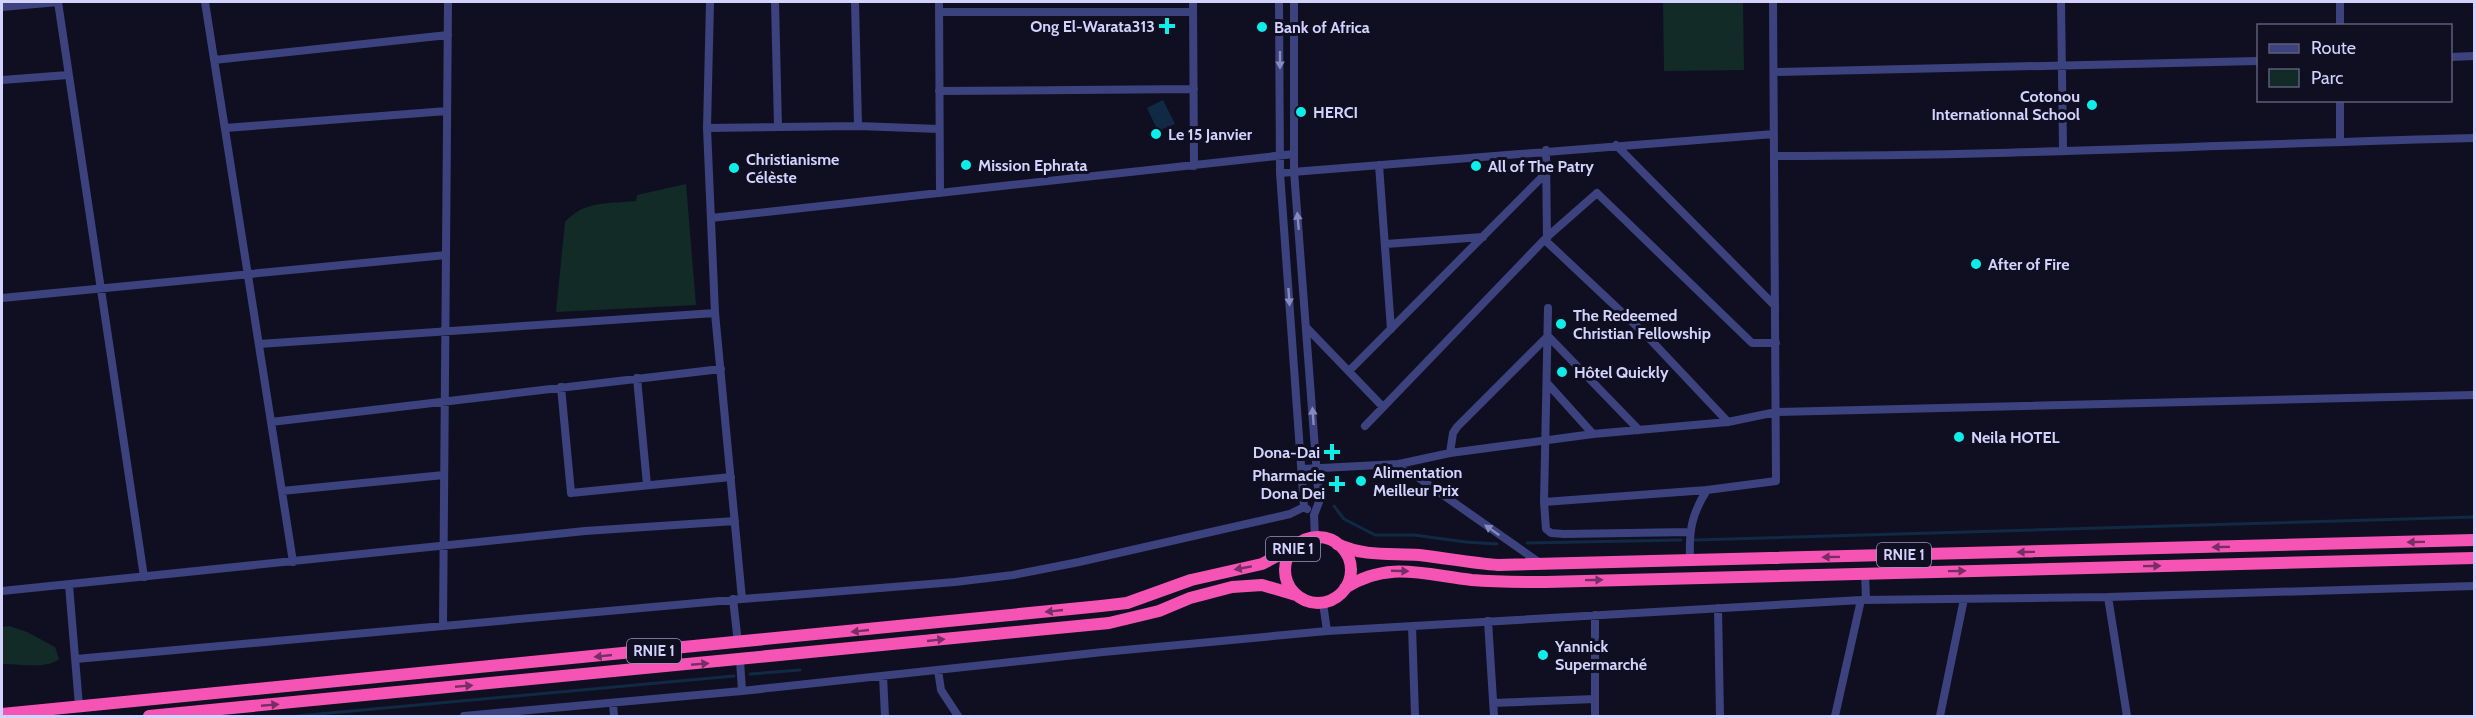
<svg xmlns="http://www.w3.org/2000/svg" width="2476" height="718" viewBox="0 0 2476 718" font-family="Cabin,sans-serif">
<rect width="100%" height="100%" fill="#100f22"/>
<path fill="#122b27" d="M1663,2H1743L1744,70L1664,71Z
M686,184L696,305L556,312L565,222C585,200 608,204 636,201L637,195Z
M9,626L27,632L55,647L59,659C46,670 18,663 2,664V627Z"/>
<path fill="#102a44" d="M1163,100L1175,124L1158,131L1147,108Z"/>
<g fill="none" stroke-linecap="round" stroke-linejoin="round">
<path stroke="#102a44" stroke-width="3" d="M1334,506L1344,519L1375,535H1414L1466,542L1497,544
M1695,540L2474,517
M1527,543L1681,540
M750,674L800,670
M297,716L734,676"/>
<path stroke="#3c427e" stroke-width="8" d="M205,2L293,562
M710,2L707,128L715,313L742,599
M775,2L778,127
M855,2L858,126
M939,2L940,193
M1193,2L1194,166
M1279,2L1280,173L1304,507L1307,509
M1294,2V171L1319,502L1314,515L1315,538
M2061,2L2063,149
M2,7L58,2L144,577
M939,12H1193
M2340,26V2
M2450,57L2474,56
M214,60L448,35
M1774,72L2258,61
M2,80L68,75
M939,91L1194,89
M225,128L447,111
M707,128L858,126L939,129
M2340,141V100
M1616,145L1775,306
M1546,150L1547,242L1647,336L1728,422
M1774,156C2008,156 2241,144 2474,138
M1379,165L1391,329
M1280,173L1774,134
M711,218L1294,154
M1386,244L1483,237
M2,298L446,255
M1548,308L1544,502L1546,529L1551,533L1564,534L1689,532
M1306,327L1383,407
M259,344L715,313
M1349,371L1546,173
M637,378L647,485
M1547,383L1593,434
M561,387L571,493L731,477
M271,422L721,369
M1365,426L1547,237L1597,193L1752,343H1776
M1450,453L1453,433L1457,427L1548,336L1639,430
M1399,464L1540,563
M1302,469L1399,464L1450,453L1593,434L1728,422L1776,412L2474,395
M282,491L444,475
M1544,502L1707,490L1776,481L1773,2
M1690,560C1689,531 1691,515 1707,490
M1865,573L1866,600
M69,585L79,706
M2,591L585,531L735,521
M2108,597L2127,716
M733,599L738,643
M1323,603L1327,631
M1718,608L1720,716
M1488,621L1494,716
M443,626L448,2
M1412,626L1415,716
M76,659L742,599L955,582L1013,575L1079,562L1290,514L1304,507
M740,660L742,691
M938,670L941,690L958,716
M883,676L885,716
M613,703L614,716
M1493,703L1595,699
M464,716L742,691L1103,652L1327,631L1861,600L2108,597L2474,586
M1595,716V615
M1835,716L1861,600
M1940,716L1964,599"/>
<path stroke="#f654b5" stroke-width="12" d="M1285 570a33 33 0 1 1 66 0a33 33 0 1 1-66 0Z
M1337,544C1365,557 1390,553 1419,555C1446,558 1471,563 1498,565L2474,540
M1345,588C1388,560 1425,575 1472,580C1497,582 1521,582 1546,582L2474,558
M2,714L1101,606L1127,603L1191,580L1262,564L1296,546
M149,716L1109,623L1159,611L1190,598L1232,587L1262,585L1296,595"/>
</g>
<defs><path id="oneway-solid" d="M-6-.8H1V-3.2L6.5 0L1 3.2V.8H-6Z" transform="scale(1.5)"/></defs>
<g fill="#878abe">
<use href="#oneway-solid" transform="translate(1280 60) rotate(90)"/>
<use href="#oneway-solid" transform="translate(1298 221) rotate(-95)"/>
<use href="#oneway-solid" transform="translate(1289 297) rotate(86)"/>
<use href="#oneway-solid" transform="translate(1313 416) rotate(-94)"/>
<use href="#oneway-solid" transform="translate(1492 530) rotate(-145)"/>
</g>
<g fill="#772e64">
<use href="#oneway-solid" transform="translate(2416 542) rotate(179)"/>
<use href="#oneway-solid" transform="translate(2221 547) rotate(179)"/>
<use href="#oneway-solid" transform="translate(2026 552) rotate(179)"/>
<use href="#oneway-solid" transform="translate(1831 557) rotate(179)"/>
<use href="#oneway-solid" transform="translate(2152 566) rotate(-1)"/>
<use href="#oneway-solid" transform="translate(1243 568) rotate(170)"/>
<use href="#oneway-solid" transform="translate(1400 571) rotate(2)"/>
<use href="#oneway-solid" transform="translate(1957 571) rotate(-1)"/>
<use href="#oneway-solid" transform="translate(1594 580) rotate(-1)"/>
<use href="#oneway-solid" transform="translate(1054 611) rotate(174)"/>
<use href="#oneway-solid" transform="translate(860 631) rotate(174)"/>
<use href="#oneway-solid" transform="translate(936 640) rotate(-6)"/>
<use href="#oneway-solid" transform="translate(603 656) rotate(174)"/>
<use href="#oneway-solid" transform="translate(700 664) rotate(-5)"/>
<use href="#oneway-solid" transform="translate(464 686) rotate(-5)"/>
<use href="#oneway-solid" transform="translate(270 705) rotate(-5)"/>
</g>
<g fill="#0deee9" stroke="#100f22" stroke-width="2">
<path d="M1164 17h6v6h6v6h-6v6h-6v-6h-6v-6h6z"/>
<circle cx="1262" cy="27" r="6"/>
<circle cx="2092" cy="105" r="6"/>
<circle cx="1301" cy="112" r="6"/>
<circle cx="1156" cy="134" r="6"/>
<circle cx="966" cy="165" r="6"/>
<circle cx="1476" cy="166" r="6"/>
<circle cx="734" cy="168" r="6"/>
<circle cx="1976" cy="264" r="6"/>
<circle cx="1561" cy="324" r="6"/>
<circle cx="1562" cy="372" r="6"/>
<circle cx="1959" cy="437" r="6"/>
<path d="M1329 443h6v6h6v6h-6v6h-6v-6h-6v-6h6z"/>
<circle cx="1361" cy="481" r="6"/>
<path d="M1334 475h6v6h6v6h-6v6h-6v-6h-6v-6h6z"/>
<circle cx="1543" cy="655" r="6"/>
</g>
<g text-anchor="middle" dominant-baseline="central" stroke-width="6" stroke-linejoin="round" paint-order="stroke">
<g fill="#100f22" stroke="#9898bb" stroke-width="1.5">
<rect x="1266" y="537" width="54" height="24" rx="4.5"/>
<rect x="1877" y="543" width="54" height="24" rx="4.5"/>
<rect x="627" y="639" width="54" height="24" rx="4.5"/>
</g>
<g font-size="15" font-weight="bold" fill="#d2d2fd">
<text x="1293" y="549">RNIE 1</text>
<text x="1904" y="555">RNIE 1</text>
<text x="654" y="651">RNIE 1</text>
</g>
<g font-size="16" font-weight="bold" fill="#d2d2fd" stroke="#100f22" text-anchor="start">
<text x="1155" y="26" text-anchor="end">Ong El-Warata313</text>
<text x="1274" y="27">Bank of Africa</text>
<text x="2080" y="96" text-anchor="end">Cotonou<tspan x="2080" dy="18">Internationnal School</tspan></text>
<text x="1313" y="112">HERCI</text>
<text x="1168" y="134">Le 15 Janvier</text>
<text x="746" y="159">Christianisme<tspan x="746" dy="18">Célèste</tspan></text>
<text x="978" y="165">Mission Ephrata</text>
<text x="1488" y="166">All of The Patry</text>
<text x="1988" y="264">After of Fire</text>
<text x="1573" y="315">The Redeemed<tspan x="1573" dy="18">Christian Fellowship</tspan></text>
<text x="1574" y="372">Hôtel Quickly</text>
<text x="1971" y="437">Neila HOTEL</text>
<text x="1320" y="452" text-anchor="end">Dona-Dai</text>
<text x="1373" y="472">Alimentation<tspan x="1373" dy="18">Meilleur Prix</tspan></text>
<text x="1325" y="475" text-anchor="end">Pharmacie<tspan x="1325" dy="18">Dona Dei</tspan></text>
<text x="1555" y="646">Yannick<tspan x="1555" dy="18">Supermarché</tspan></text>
</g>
</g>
<rect width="2476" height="718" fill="none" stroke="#d2d2fd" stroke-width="6"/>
<rect x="2257" y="24" width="195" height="78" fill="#100f22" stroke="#5e5d7a" stroke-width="1.5"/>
<rect x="2269" y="44" width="30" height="9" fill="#3c427e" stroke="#5e5d7a" stroke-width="1.5"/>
<text x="2311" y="54" font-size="18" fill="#d2d2fd">Route</text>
<rect x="2269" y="69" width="30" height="18" fill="#122b27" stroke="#5e5d7a" stroke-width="1.5"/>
<text x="2311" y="84" font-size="18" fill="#d2d2fd">Parc</text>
</svg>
